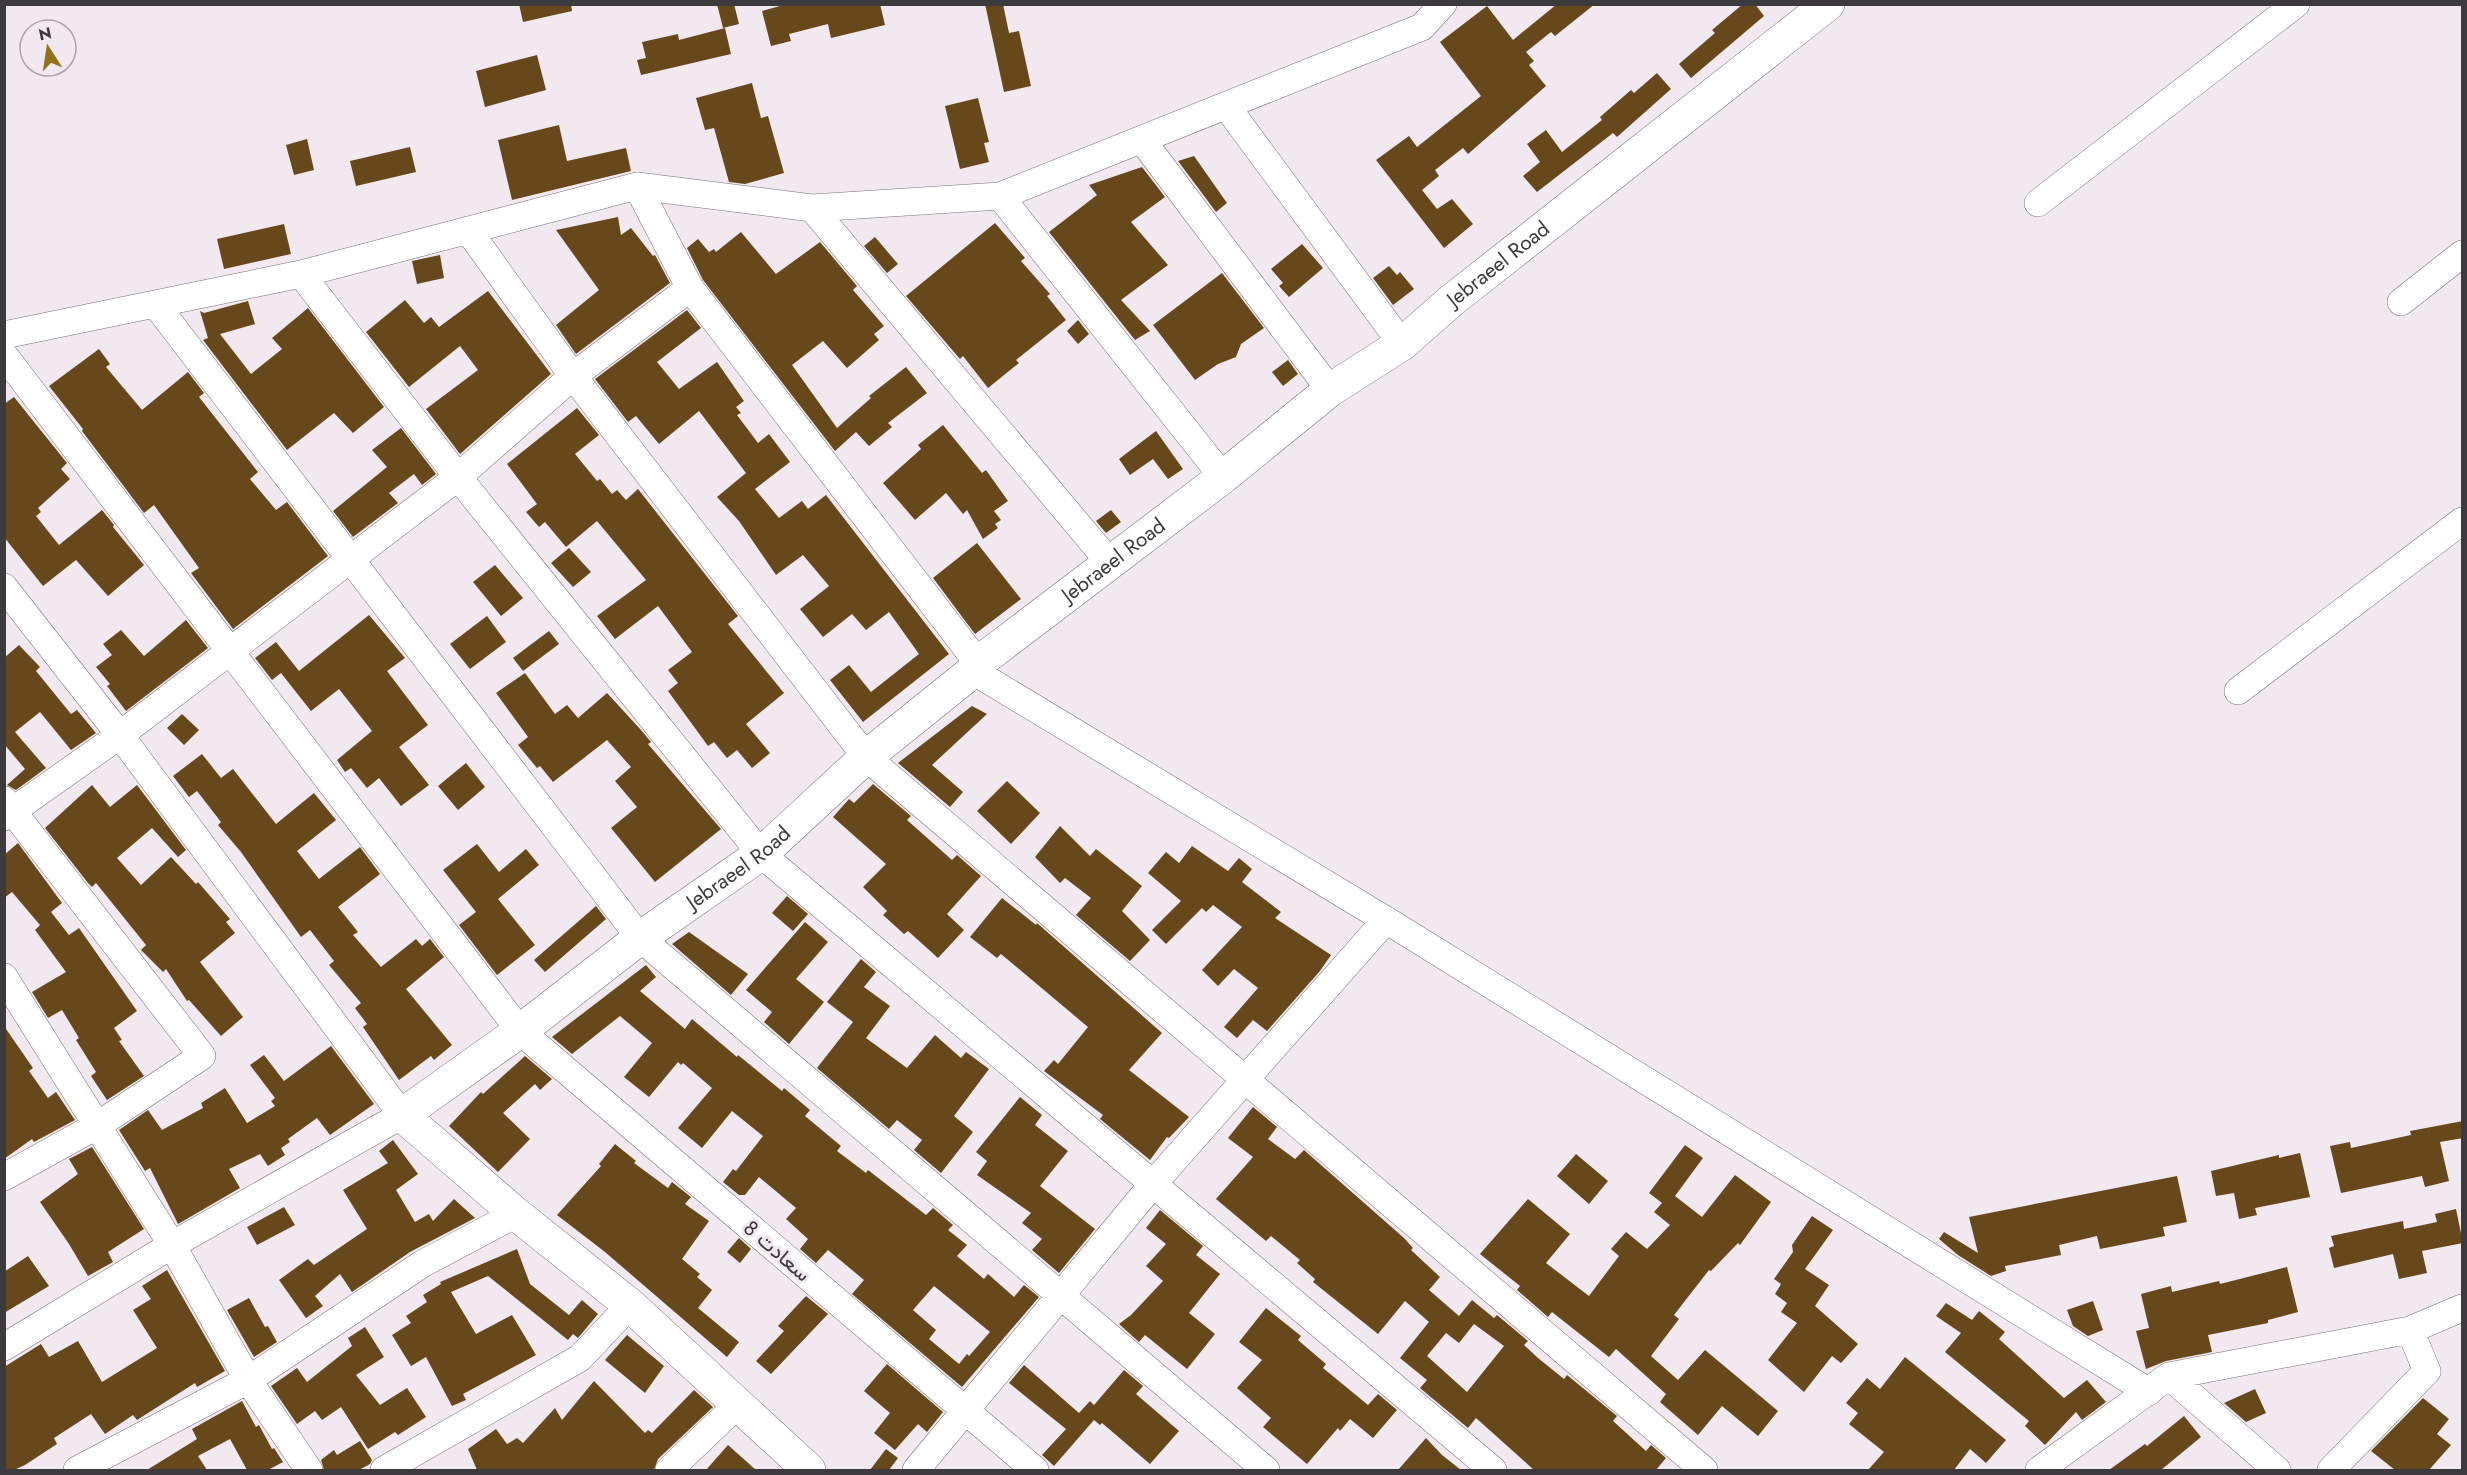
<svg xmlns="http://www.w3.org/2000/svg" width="2467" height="1475" viewBox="0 0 2467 1475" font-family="Jost,Vazirmatn,sans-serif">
<rect width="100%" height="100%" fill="#f1e8f0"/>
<path fill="#67481b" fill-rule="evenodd" d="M519,4H571L572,11L523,22Z
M717,4H734L739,24L723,28Z
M787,4H880L885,25L831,38L828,24L789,34L791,41L771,46L762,11Z
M985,4H1003L1009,33L1019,31L1031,86L1004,92Z
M1557,4H1595L1555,36L1551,32L1526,52L1534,61L1529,65L1546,86L1468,154L1463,148L1435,170L1439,176L1422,190L1437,209L1452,199L1473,224L1444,248L1376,160L1409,136L1417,147L1481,96L1440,42L1487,6L1513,40Z
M1743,4H1755L1764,16L1691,78L1679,64L1715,33L1712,30Z
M725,28L731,54L641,75L637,60L646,58L642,42L678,34L679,40Z
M537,55L546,90L485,107L476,71Z
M1657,73L1671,89L1617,137L1613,133L1537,192L1523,176L1540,162L1527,144L1546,130L1562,152L1602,120L1600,117L1631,90L1634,93Z
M752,83L761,118L768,116L784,173L745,184L729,182L714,128L705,130L696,98Z
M978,98L989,142L984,143L989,162L960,169L945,106Z
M559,125L567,161L626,148L631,171L512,200L498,140Z
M307,139L314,170L294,175L286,145Z
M410,147L416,172L356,186L350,161Z
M1194,156L1227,203L1216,212L1178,161Z
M1142,167L1165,197L1131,222L1168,265L1121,300L1150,331L1135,340L1049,232L1097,195L1089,185Z
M618,217L621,235L631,228L653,256L655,255L670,283L576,354L556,325L599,290L556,230Z
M995,223L1025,258L1021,261L1050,294L1047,296L1066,320L1016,360L1019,363L988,388L963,356L960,359L906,296Z
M284,224L291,254L224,269L217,239Z
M741,232L776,274L820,242L857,286L853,290L884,326L874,334L879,340L847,368L823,341L792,365L837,428L871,398L869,396L906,367L927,393L888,423L892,427L869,446L856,432L835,451L703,280L687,248L698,239L709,252L714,249L716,252Z
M875,237L898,264L887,273L864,246Z
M1302,244L1323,268L1289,297L1279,286L1283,283L1271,269Z
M440,255L444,278L417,284L412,261Z
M1389,266L1397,275L1400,272L1414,289L1393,305L1373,278Z
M1222,273L1264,328L1241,344L1236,357L1218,364L1195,380L1153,325Z
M488,291L551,374L460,454L426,409L478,370L460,346L409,387L366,332L405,300L424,323L431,317L439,327Z
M248,301L255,324L220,334L251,374L282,349L272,338L308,308L384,407L353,433L334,413L287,450L203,340L208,338L200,311L204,313Z
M687,310L701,328L657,362L679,389L717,362L744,401L736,407L741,413L737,415L758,443L769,434L790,462L755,489L779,518L802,501L808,509L826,495L949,654L863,722L830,680L849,665L871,692L919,654L889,612L866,630L852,614L823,637L800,609L829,586L803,555L776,575L739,521L717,497L746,473L699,411L659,444L636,416L628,422L595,379Z
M1078,320L1089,334L1078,344L1067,331Z
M99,349L110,364L106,367L142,410L188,372L204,393L199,397L258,472L250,479L276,510L287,502L328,556L233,629L191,573L199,568L154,505L144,513L82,431L83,429L49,386Z
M1288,360L1298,374L1283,386L1272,372Z
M14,397L67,463L61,469L70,479L38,508L41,512L36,516L59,545L102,510L114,525L113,527L144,565L108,596L76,560L43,586L4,537V404Z
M577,408L599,435L575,454L597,481L600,479L612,494L617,490L626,500L638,489L738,616L728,624L784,693L746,724L770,753L752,768L737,750L727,758L714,742L708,746L668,691L678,683L668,670L692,652L658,606L615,639L597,616L646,580L597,521L566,547L545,522L539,527L526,512L537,504L507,464Z
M943,425L982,473L986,470L1008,501L994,511L1001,520L995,524L998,528L983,539L967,510L963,514L946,493L915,520L883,483L921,449L918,445Z
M401,428L436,474L422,485L414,474L389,493L398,503L353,537L333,511L387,467L372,450Z
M1156,431L1183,469L1168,479L1153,459L1130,475L1119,459Z
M1111,510L1121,522L1106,533L1096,521Z
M977,543L1021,599L975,634L933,578Z
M569,548L591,572L573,587L551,563Z
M495,565L523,598L501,616L473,582Z
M369,615L405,658L387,671L428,725L399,747L429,785L401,806L379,778L367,788L351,768L345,772L337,760L372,731L339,689L311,711L281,673L272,680L255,658L276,642L299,671Z
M487,616L506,642L470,669L450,644Z
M186,620L208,648L126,711L107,686L110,684L96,667L112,655L103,644L121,630L144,656Z
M549,631L559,644L523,671L513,658Z
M19,645L40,667L36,671L71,714L77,710L96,733L71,750L40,712L15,732L46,768L16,790L7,785L25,769L4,744V658Z
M525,673L555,714L567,705L578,718L607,693L641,730L651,742L648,744L721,829L655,882L611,828L637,807L615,781L631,767L607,740L553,782L540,766L537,768L518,745L528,737L496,693Z
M972,706L987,714L932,765L963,792L950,807L898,763Z
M182,714L199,730L184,745L167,728Z
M202,754L221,778L233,769L276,824L314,793L336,820L297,851L319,879L360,847L380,874L338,907L358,932L353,935L381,967L416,939L422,946L430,939L444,957L406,989L452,1045L434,1060L431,1056L399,1080L363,1027L367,1024L355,1008L361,1003L329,965L334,961L310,930L301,937L241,852L218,825L221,822L197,791L189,797L173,776Z
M466,763L485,787L458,810L438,786Z
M1007,781L1040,813L1011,844L977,811Z
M873,784L911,816L907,820L952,860L957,855L981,876L947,914L964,930L938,958L908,931L904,934L883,915L887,911L863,887L886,864L833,817L849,799L854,803Z
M92,785L110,807L137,785L186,850L178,857L152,828L117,858L141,885L171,857L196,884L198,882L230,919L226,922L235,933L200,962L243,1017L221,1036L189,1000L187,1001L166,969L163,972L141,950L146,945L96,883L92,887L88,883L45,828Z
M1060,826L1090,856L1096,849L1142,886L1122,911L1150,940L1130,961L1076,915L1091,898L1065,878L1060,883L1035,857Z
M18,843L62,903L51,912L69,935L79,928L137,1011L114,1028L122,1040L119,1041L144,1076L107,1100L91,1076L96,1072L76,1040L79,1038L62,1010L48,1018L32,992L66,972L35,930L40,925L12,892L4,898V855Z
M477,844L499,872L526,849L539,865L498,899L535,945L497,975L459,925L476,912L443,870Z
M1192,846L1228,871L1239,858L1252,869L1242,882L1281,912L1275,918L1331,955L1320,971L1267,1031L1253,1020L1237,1038L1224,1027L1258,988L1234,969L1218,986L1202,970L1242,927L1213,905L1206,912L1202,908L1166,944L1152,930L1181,901L1148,873L1166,852L1179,863Z
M787,896L808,914L793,931L772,913Z
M1002,898L1036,925L1037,923L1162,1033L1129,1070L1189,1117L1169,1138L1167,1137L1150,1160L1100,1119L1103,1115L1044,1071L1054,1060L1058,1064L1088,1027L1001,954L997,958L970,937Z
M596,906L606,919L545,972L534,960Z
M805,922L828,942L796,979L824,1002L789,1044L764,1022L772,1012L746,990Z
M689,932L748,974L731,995L672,944Z
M861,959L876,972L864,987L890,1006L866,1038L907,1068L935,1035L961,1058L966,1052L989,1069L954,1116L973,1132L941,1173L914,1150L922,1140L897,1120L889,1129L817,1068L853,1022L827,1002Z
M646,965L656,977L640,991L685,1029L692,1019L737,1057L738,1055L782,1091L784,1088L810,1110L805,1116L841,1146L837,1151L866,1173L868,1170L926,1215L933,1208L953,1225L948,1230L967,1245L957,1256L984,1279L988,1274L1014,1297L1024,1285L1039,1297L962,1387L852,1294L864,1280L828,1250L816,1263L800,1249L808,1239L786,1219L796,1208L759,1177L745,1195H739L723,1182L733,1169L736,1171L763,1136L732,1111L702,1148L678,1128L712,1088L683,1063L681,1065L678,1062L649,1097L624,1077L652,1043L620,1016L572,1054L552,1037ZM934,1286L990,1332L969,1356L967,1354L959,1364L929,1339L936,1330L913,1310Z
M4,1026L33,1068L29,1071L48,1098L56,1092L75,1120L34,1142L32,1139L4,1159Z
M331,1046L374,1104L330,1135L317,1118L288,1139L290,1142L281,1148L285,1155L268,1166L260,1154L229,1169L240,1188L178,1224L150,1168L145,1171L119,1130L148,1110L162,1130L203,1108L201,1103L225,1088L247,1123L275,1106L271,1101L275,1098L250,1065L264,1055L284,1081Z
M525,1056L552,1079L540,1090L535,1084L503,1113L530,1139L498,1172L449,1126L481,1092L483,1094Z
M1020,1097L1042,1115L1035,1125L1068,1151L1040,1186L1095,1229L1059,1273L1032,1250L1042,1239L1022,1223L1031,1213L977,1175L987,1161L976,1152Z
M1253,1107L1277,1127L1268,1139L1295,1159L1304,1150L1404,1238L1413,1248L1411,1250L1440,1277L1429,1290L1459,1316L1472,1300L1494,1318L1497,1315L1528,1341L1524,1345L1538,1358L1564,1379L1567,1375L1617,1416L1613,1421L1646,1451L1651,1445L1666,1458L1656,1470H1534L1476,1418L1468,1428L1420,1388L1427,1380L1400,1358L1429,1322L1405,1301L1378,1334L1313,1282L1315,1279L1297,1263L1300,1260L1271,1236L1266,1241L1216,1199L1253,1157L1228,1138ZM1474,1324L1504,1346L1467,1392L1427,1356L1446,1333L1459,1343Z
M2463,1121V1138L2440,1142L2449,1181L2425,1187L2422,1176L2341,1193L2330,1146L2350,1142L2351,1148L2411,1135L2410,1131Z
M393,1140L418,1174L396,1190L415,1222L429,1214L433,1221L454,1199L475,1218L410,1252L352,1292L340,1274L315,1296L323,1306L306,1318L279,1280L308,1259L314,1265L367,1229L343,1190L388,1163L379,1151Z
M615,1144L636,1161L634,1163L668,1188L672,1182L691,1197L685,1204L709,1221L682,1259L700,1274L697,1277L712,1290L698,1308L739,1342L727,1357L605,1252L557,1215L601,1166L599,1164Z
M1685,1145L1703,1158L1675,1196L1702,1217L1735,1175L1771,1202L1740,1245L1738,1243L1711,1271L1709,1270L1674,1315L1679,1319L1651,1356L1678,1380L1705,1350L1778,1411L1758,1436L1722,1406L1698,1435L1660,1402L1666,1394L1616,1349L1609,1357L1552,1312L1548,1317L1517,1290L1520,1286L1480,1254L1528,1199L1570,1234L1546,1263L1589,1296L1619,1256L1611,1249L1626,1232L1647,1249L1670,1225L1654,1212L1662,1203L1649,1193Z
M92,1147L144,1229L108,1252L113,1262L88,1276L69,1244L40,1202L78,1174L69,1159Z
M2300,1153L2310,1197L2255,1208L2257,1215L2239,1219L2234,1193L2216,1196L2211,1171L2279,1155V1158Z
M1576,1154L1608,1181L1589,1204L1557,1176Z
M2177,1176L2187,1222L2163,1227L2165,1236L2100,1249L2097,1236L2059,1245L2061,1255L2005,1266L2006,1271L1991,1276L1958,1255L1939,1239L1944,1232L1978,1253L1969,1217Z
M284,1207L295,1225L257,1245L247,1227Z
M2456,1209L2463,1243L2422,1251L2427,1273L2399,1279L2393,1254L2334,1268L2329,1248L2334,1246L2331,1236L2403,1221L2404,1229L2437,1222L2435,1214Z
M1160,1210L1203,1246L1196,1255L1220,1274L1189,1313L1215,1334L1187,1369L1145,1335L1139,1342L1119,1324L1131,1315L1163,1281L1146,1266L1166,1244L1146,1228Z
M1812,1216L1833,1230L1805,1269L1829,1285L1815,1306L1858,1344L1841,1363L1832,1356L1804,1392L1768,1360L1797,1323L1781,1312L1787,1303L1775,1294L1781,1284L1774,1279L1793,1252L1792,1245Z
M739,1238L751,1249L740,1263L727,1252Z
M517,1249L530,1284L569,1315L582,1300L598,1314L578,1338L573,1334L568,1340L488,1276L451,1292L476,1334L512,1315L536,1355L463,1394L466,1400L452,1406L426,1357L411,1366L392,1335L411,1323L406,1316L427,1302L423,1295L441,1284L440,1282Z
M28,1256L49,1286L4,1313V1272Z
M2287,1267L2298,1312L2268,1320V1323L2208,1335L2212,1352L2166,1361L2146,1369L2136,1331L2149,1328L2141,1294L2171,1286L2172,1292L2219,1281L2220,1284Z
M167,1270L225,1371L197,1387L195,1383L137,1420L133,1415L105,1434L91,1414L54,1438L57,1444L25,1465L14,1470H4V1367L41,1344L49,1357L78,1341L102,1382L157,1348L133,1310L151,1299L142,1286Z
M806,1296L828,1314L771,1374L756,1361L784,1331L778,1326Z
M249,1298L265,1327L268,1326L277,1342L254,1357L227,1310Z
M2093,1301L2103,1330L2088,1336L2073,1326L2067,1310Z
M1946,1303L1972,1320L1979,1311L2005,1332L1999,1339L2064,1398L2087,1380L2106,1402L2082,1420L2076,1412L2045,1445L2025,1426L2029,1421L1945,1352L1961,1333L1936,1316Z
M1266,1308L1301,1336L1298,1340L1326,1364L1323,1368L1368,1405L1378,1394L1397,1410L1373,1438L1350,1419L1340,1431L1338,1428L1307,1464L1263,1427L1271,1418L1237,1388L1262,1360L1239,1342Z
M365,1327L384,1357L356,1375L380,1405L407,1388L426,1417L398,1435L395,1432L368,1449L341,1407L322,1420L315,1411L297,1424L271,1386L297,1368L307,1382L352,1346L348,1338Z
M627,1335L664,1366L645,1393L605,1360Z
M1905,1357L2006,1440L1986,1463L1970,1449L1954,1470H1868L1884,1452L1849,1424L1858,1413L1846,1403L1867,1378L1880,1389Z
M887,1364L943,1412L927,1432L918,1424L895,1450L874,1433L890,1413L864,1391Z
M1024,1365L1079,1413L1090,1401L1094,1405L1124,1370L1143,1386L1136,1394L1179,1431L1150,1464L1102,1423L1100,1425L1094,1420L1054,1466L1042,1455L1066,1429L1009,1383Z
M594,1381L645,1433L648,1430L652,1433L694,1390L713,1407L658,1459L654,1470H477L468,1449L496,1429L507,1444L517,1438L523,1443L555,1408L562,1420Z
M2255,1389L2266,1413L2246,1422L2224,1403Z
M2423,1398L2449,1419L2437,1434L2451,1445L2429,1470H2395L2371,1451Z
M242,1401L256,1427L259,1425L272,1449L274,1448L283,1462L268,1470H247L230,1439L198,1456L207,1470H147L197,1439L192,1429Z
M2184,1416L2201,1437L2161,1470H2109L2145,1444L2147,1446Z
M1426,1438L1442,1455L1461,1470H1398Z
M360,1441L372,1460L370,1464L359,1470H324L321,1460L334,1450L337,1455Z
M728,1445L756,1470H706Z
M886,1449L898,1458L889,1470H870Z"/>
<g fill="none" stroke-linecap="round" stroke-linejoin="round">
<defs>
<path id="minor" d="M1227,107L1402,344
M1142,140L1330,390
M637,186L690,288L978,663
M1000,196L1223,477
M2038,203L2296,4
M812,208L1111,564
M468,230L573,376L866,757L1704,1470
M301,274L458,477L761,854L1493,1470
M2401,302L2462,254
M157,306L640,938L1266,1470
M4,335L301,274L637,186L812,208L1000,196L1422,27L1443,4
M4,355L520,1031L1035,1470
M4,587L120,735L402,1115L172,1245L4,1347
M973,671L1386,920L2149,1392
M2238,691L2462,521
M4,800L202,1056L98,1125L4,1177
M4,817L120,735L458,477L573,376L690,288
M4,977L172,1245L248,1380L309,1470
M2169,1376L2277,1470
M77,1470L248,1380L422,1264L516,1214
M384,1470L580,1358L630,1305
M669,1470L736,1406
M916,1470L1153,1184L1386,920
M2039,1470L2169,1376L2410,1330L2462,1308
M2331,1470L2427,1371L2410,1330"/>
<g id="major">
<path id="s1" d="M809,1470L630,1305L516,1214L402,1115L520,1031L640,938L761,854L866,757L973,671L978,663L1223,477L1330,390L1402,344L1451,301L1828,4"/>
</g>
</defs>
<use href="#minor" stroke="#766f76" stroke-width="28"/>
<use href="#major" stroke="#766f76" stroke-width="34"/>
<use href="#minor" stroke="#fff" stroke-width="27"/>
<use href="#major" stroke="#fff" stroke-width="33"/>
</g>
<g text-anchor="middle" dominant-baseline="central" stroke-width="6" stroke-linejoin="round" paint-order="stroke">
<g font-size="21" fill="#3d3a3d" stroke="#f1e8f0">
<text stroke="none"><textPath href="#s1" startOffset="1930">Jebraeel Road</textPath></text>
<text stroke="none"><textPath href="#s1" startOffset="1444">Jebraeel Road</textPath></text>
<text stroke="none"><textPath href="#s1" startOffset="958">Jebraeel Road</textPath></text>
<text transform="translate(777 1251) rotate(41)">سعادت 8</text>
</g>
</g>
<rect width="2467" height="1475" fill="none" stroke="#3d3a3d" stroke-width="12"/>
<g transform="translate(48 48) rotate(348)"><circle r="28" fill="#f1e8f0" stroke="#a9a2a8" stroke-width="1.5"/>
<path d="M0-4.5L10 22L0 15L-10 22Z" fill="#95721a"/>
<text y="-9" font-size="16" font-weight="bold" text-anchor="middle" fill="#3d3a3d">N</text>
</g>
</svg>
